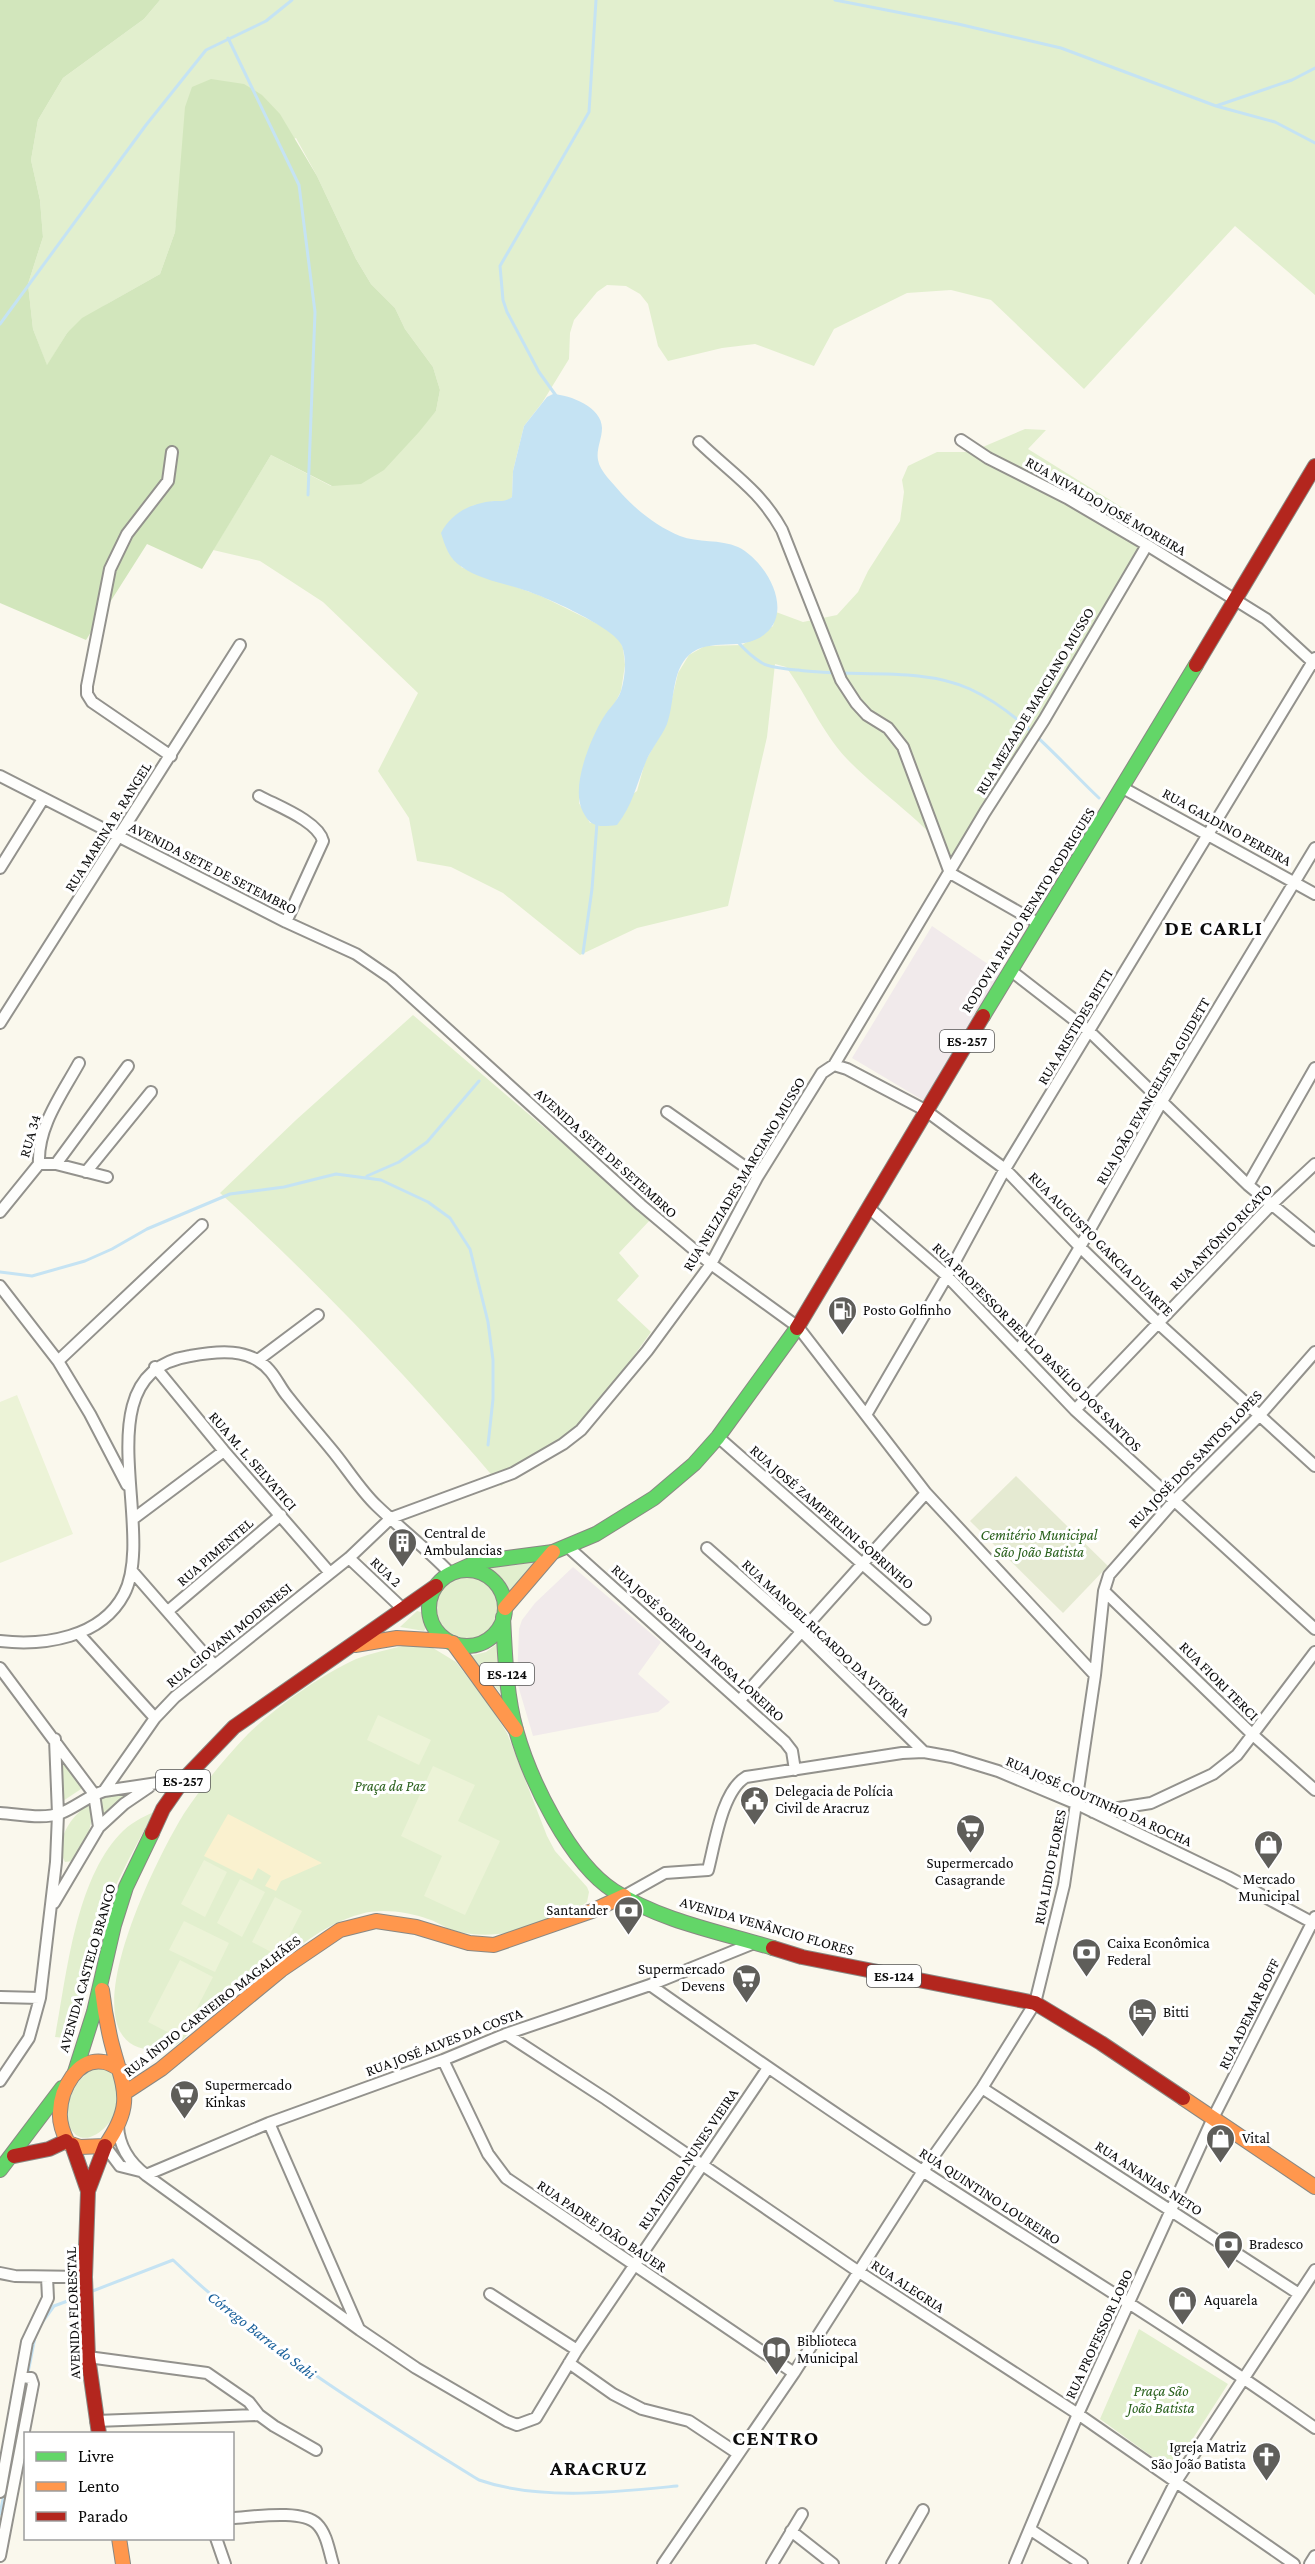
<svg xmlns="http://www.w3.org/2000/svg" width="1315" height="2564" viewBox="0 0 1315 2564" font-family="'Crimson Pro',serif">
<rect width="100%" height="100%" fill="#faf8ed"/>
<path fill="#f1eaeb" d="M932,926L1007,977L931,1105L852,1058Z
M573,1567L661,1642L638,1674L670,1702L658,1712L533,1736L517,1682L519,1629L522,1620L535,1603Z"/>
<path fill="#e2efce" d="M160,0H1315V295L1235,226L1084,389L991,300L951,290L907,293L834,329L814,366L755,344L722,348L668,361L658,346L648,304L640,294L626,286L607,285L597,292L574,320L570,333L569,359L542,403L524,426L513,471L512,497L506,502L495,501L472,506L461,567L541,596L608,629L619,639L623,648L625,665L621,691L614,705L604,717L581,775L579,803L590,823L637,791L645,762L666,724L678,673L689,655L705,646L742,645L773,626L776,612L803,622L837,615L858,592L868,571L900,521L904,492L902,480L908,466L937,452H971L1025,429L1046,430L1028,449L1139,518L1140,544L954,861C924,820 881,794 847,759C821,731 808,697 786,667L775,664L767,737L728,906L637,928L580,955L503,893L451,867L417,861L409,818L378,771L418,693L323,602L260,561L213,550L271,455L331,486L403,448L436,411L440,390L433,367L405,329L395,308L371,284L356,259L317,176L296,138L180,185L175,232L160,274L107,304L67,333L47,366L33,329L28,284L43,237L40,200L31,160L38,120L63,78L144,19Z
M413,1015L651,1219L619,1253L639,1276L617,1300L651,1332L586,1422L501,1486C414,1383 320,1284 220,1193L296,1120Z
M546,1558L511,1595L501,1578L487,1567L517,1565Z
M434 1609a33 33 0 1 1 66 0a33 33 0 1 1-66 0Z
M417,1611L421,1612L426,1628L424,1631L400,1627Z
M498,1643L497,1666L503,1696L470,1656L486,1652Z
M407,1645L433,1648L456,1662L489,1705L507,1733L547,1836L555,1851L587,1887L589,1892L587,1902C553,1927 488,1945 447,1928C441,1925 435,1921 428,1919C409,1912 380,1908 361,1914C322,1924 290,1954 259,1978C239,1993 218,2006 200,2022C185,2035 179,2050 158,2050C56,2053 161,1849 185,1812C203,1785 225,1758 248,1734C276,1707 321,1675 356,1659C372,1653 390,1649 407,1645Z
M60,1756L82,1784L81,1789L63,1801Z
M129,1792L128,1796L103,1814L99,1799Z
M86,1806H91C95,1828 83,1843 73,1861L65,1862C54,1842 70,1818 86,1806Z
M154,1812C133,1852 109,1892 96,1937C87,1971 81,2005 66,2038L55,2037C67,1974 75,1882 120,1834C129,1824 142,1817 154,1812Z
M97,2067L114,2070C118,2080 121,2092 119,2102C116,2124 82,2156 69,2125C65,2117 66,2106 70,2098C76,2084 82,2074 97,2067Z
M1139,2329L1228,2384L1172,2471L1100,2419Z"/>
<path fill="#d2e6bc" d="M0,0H160L144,19L63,78L38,120L31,160L40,200L43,237L28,284L33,329L47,365L67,333L82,318L160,274L175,232L185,107L192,87L211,79L244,84L262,95L280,114L317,176L356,259L371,284L395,308L405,329L433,367L440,390L436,411L419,432L384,470L361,484L332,486L271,455L202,569L147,544L86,640L0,603Z"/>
<path fill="#faf1cf" d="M228,1814L322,1863L281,1881L276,1891L265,1886L271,1876L258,1868L252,1880L204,1856Z"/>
<path fill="#e5ead2" d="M1016,1476L1108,1566L1063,1613L970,1521Z"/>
<path fill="#ecf3d7" d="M17,1395L73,1534L0,1563V1402Z
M378,1715L431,1740L419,1765L367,1740Z
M433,1766L475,1785L458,1821L500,1841L465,1915L424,1896L442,1856L401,1836Z
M204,1860L227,1872L205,1917L181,1904Z
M240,1879L265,1892L242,1937L217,1923Z
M275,1897L302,1911L279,1956L252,1942Z
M184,1921L229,1943L215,1972L169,1950Z
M180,1960L213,1977L181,2039L148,2022Z"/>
<path fill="#c5e3f3" d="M553,394C570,395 602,407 602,428C602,439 596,449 598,460C600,472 613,483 621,493C636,510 658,527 680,536C698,543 720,539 738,547C765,560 794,609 766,633C744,653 710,636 689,655C671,672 675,702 667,724C661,738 650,750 645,764C636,786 632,806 617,825C600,827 591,828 583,812C570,788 590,740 603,718C609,708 617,702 621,691C625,678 627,659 622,646C616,628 542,595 521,589C502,583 479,579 462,567C449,559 445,546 441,533C451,513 471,503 494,501C502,501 505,502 512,497L513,471L524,426L547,397Z"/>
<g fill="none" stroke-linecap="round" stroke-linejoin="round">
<path stroke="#c5e3f3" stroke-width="3" d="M835,0L958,24L1061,48L1216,106L1275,122L1315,143
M228,38L299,185L315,312L308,495
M1216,106L1292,80L1315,68
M0,324L146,125L206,50L266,21L292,0
M557,397L539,372L507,312L503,300L500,266L589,112L596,0
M738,642C744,649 754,658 762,663C772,668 786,669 798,670C851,678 921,666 970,689C1020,712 1059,760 1099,798
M583,953L592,889L597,823
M367,1176L399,1162L427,1142L479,1081
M0,1272L32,1276L85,1261L112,1249L147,1229L230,1194L284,1187L336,1174L381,1180L428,1202L450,1218L470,1249L488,1322L493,1360V1399L488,1445
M90,2292L173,2260C267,2350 369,2412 479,2480C539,2501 616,2492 677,2486
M41,2324L54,2306L81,2296
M9,2470L36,2332
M0,2514L4,2494"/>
<defs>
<path id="street" d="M961,440L988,458L1067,498L1147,545L1266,619L1315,664
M699,442C731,473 760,490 782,530L841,680L856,703L867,715L888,728L903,747L950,873L1038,923
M171,756L92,702L87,694V686L110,569L127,534L168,481L172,452
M0,776L286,922L356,954L391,978L641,1205L711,1264L798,1327L926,1493L1095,1675
M1123,788L1315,894
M259,796C277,806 318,821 323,841L286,922
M0,868L43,799
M1010,970L1090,1032L1248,1185L1315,1240
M0,1023L240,645
M834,1065L985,812L1044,720L1147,545
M667,1112L758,1176
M39,1164H56L107,1177
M56,1164L128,1066
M86,1172L151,1092
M1248,1185L1315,1068
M870,1209L947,1276L1075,1410L1315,1629
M0,1212L39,1164C37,1127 62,1094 79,1063
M0,1286L58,1361L90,1414L127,1485
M1019,1350L1080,1247L1161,1103L1315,848
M258,1360L318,1315
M58,1361L202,1225
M155,1367L224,1451L330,1573
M1075,1410L1271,1205L1315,1164
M866,1415L947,1276L1005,1169L1315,658
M718,1437L925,1619
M133,1519L224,1451
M568,1547L785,1742L792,1751L795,1770
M707,1548L802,1632L924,1752
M349,1558L403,1609
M132,1571L214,1665
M1104,1591L1253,1735L1315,1790
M168,1611L281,1515
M79,1634L155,1718
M0,1641C44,1646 101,1638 124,1594C158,1529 80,1373 190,1356C217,1351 250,1347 270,1371C277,1379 281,1389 288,1397C302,1415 317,1432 331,1449C347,1468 360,1490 377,1506C401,1529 427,1549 450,1573
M0,1668L94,1794L99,1827
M740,1700L926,1493
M104,1791L155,1718L175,1697L349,1558L391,1518L513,1473L563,1444L581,1430L647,1351L711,1264L758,1176L822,1073L834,1065L847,1069L925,1110L1005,1169L1080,1247L1158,1323L1315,1466
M1093,1812L1151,1803L1213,1774L1237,1755L1315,1652
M0,1813C19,1814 43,1820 61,1813C76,1807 88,1796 104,1791L184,1779
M624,1896L665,1873L708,1870C715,1843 722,1791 746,1777L902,1753L924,1752L952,1757L998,1771L1077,1804L1228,1877L1315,1924
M54,1903L99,1827L124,1804L149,1787
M650,1985C741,2049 831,2112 924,2172C1055,2257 1188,2338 1315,2428
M0,1997L40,1998
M506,2034L606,2099L859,2272L1078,2414L1294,2564
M443,2060L488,2154L506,2178L794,2373
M0,2081L29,2038L40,1998L56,1862L58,1814L55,1739
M982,2088L1299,2294
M269,2123L359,2329
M118,2126C119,2147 129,2162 146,2175L360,2330L416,2368L507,2421L517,2425L536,2418L577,2350L768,2068
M105,2146L120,2166L140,2171
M146,2175L269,2123L443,2060L506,2034L650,1985L754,1943
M0,2273L15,2276L85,2277
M490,2294L577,2350
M88,2357L207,2373L249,2402L259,2415L274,2426L316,2450
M569,2363L613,2394L642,2409L689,2421L737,2453
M96,2421L259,2415
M0,2492L27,2342L48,2298L47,2277
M232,2518C253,2517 302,2509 317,2524C327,2534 329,2551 333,2564
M1031,2530L1082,2564
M791,2531L833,2564
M216,2538L225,2564
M0,2556L33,2384L31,2378L21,2377
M663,2564L794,2373L923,2171L982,2088L1035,2003L1064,1885L1095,1675L1104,1591L1109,1575L1174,1501L1259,1416L1315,1352
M772,2564L802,2514
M892,2564L923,2510
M1015,2564L1078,2414L1213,2118L1315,1917
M1134,2564L1175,2483L1315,2270
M1310,2564L1315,2556"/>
<path id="fast" d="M983,1016L1196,665
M429 1608a38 38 0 1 1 76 0a38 38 0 1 1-76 0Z
M457,1571L477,1562L553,1552L596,1534L654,1498L694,1464L718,1437L797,1328
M503,1617C505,1654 506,1694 516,1730C530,1780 570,1863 614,1891C661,1921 720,1932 773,1948
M75,2072L94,2012L114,1925L126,1887L152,1833
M0,2170L62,2088"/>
<path id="slow" d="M505,1608L553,1552
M453,1643L516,1730
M355,1645L397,1638L447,1641
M102,1990C104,2007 107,2024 111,2041C123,2088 136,2102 105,2146L80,2147L68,2143C63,2133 59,2123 60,2112C61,2089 77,2057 104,2062C110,2063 116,2067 121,2070
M126,2092L161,2069L281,1970L340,1930L376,1921L416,1927L469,1943L494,1945L592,1911L624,1896
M1183,2098L1315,2187
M119,2538L123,2564"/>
<path id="jam" d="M1196,665L1315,466
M797,1328L983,1016
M152,1833L163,1809L184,1779L234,1727L436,1586
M773,1948L802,1957L1035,2003L1101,2043L1183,2098
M72,2145L88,2191
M14,2156L49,2149L66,2141
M99,2434L88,2357L85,2277L88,2191L105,2146"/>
</defs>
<use href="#street" stroke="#93928d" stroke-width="14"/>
<use href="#fast" stroke="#898883" stroke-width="16"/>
<use href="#slow" stroke="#898883" stroke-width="16"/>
<use href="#jam" stroke="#898883" stroke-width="16"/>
<use href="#street" stroke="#fefefc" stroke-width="10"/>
<use href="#fast" stroke="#63d668" stroke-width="14"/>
<use href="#slow" stroke="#ff974d" stroke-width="14"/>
<use href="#jam" stroke="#b3261e" stroke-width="14"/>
</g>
<defs>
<symbol id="fuel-pin" viewBox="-11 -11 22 30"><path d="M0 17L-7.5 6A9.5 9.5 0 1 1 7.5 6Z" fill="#5f5e5a" stroke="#fff"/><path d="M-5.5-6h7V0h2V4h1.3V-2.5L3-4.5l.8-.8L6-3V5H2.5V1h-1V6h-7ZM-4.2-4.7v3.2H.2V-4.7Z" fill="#fff"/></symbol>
<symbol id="building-pin" viewBox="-11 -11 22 30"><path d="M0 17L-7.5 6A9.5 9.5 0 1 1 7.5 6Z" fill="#5f5e5a" stroke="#fff"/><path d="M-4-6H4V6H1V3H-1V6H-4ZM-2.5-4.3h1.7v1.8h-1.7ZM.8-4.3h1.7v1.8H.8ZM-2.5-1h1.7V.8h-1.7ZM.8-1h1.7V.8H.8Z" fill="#fff"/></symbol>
<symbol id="civic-pin" viewBox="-11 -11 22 30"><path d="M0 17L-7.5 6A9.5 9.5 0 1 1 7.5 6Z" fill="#5f5e5a" stroke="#fff"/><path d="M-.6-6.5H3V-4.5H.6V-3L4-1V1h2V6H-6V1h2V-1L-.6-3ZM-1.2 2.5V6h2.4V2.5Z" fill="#fff"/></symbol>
<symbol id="supermarket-pin" viewBox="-11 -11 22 30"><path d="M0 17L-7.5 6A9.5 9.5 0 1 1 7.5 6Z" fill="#5f5e5a" stroke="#fff"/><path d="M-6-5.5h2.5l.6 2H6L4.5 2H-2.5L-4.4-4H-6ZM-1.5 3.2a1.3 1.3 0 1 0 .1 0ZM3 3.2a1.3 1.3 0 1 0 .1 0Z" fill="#fff"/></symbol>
<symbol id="shop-pin" viewBox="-11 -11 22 30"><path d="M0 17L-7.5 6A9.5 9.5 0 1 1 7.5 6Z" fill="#5f5e5a" stroke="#fff"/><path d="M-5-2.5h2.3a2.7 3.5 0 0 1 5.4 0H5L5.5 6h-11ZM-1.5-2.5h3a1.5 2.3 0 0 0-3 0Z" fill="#fff"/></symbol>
<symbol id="bank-pin" viewBox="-11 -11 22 30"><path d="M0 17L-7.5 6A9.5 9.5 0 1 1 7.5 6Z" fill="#5f5e5a" stroke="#fff"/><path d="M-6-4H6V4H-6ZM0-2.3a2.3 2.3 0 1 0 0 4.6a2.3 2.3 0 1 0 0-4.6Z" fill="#fff"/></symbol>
<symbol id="hotel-pin" viewBox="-11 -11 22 30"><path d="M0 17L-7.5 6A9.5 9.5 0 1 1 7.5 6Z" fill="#5f5e5a" stroke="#fff"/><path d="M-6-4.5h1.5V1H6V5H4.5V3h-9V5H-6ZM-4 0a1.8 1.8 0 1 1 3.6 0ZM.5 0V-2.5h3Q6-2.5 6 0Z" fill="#fff"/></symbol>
<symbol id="library-pin" viewBox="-11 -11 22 30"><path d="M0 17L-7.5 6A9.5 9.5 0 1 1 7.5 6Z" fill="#5f5e5a" stroke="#fff"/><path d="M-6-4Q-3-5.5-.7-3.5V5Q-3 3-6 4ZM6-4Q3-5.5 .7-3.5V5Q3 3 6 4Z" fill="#fff"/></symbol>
<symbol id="church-pin" viewBox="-11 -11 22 30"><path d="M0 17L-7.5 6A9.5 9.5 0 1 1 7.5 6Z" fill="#5f5e5a" stroke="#fff"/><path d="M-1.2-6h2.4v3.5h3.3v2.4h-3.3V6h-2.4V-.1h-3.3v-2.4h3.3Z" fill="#fff"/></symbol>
</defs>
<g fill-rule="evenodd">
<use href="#fuel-pin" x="826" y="1294" width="33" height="45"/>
<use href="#building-pin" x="386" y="1526" width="33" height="45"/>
<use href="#civic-pin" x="738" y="1784" width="33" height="45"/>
<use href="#supermarket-pin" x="954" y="1812" width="33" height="45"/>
<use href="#shop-pin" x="1252" y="1828" width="33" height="45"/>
<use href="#bank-pin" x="612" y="1894" width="33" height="45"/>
<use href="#bank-pin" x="1070" y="1936" width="33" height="45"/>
<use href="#supermarket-pin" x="730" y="1962" width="33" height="45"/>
<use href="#hotel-pin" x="1126" y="1996" width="33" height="45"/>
<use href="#supermarket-pin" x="168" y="2078" width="33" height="45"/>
<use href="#shop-pin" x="1204" y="2122" width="33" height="45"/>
<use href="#bank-pin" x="1212" y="2228" width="33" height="45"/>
<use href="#shop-pin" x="1166" y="2284" width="33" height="45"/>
<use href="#library-pin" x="760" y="2334" width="33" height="45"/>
<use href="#church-pin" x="1250" y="2440" width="33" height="45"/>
</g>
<g text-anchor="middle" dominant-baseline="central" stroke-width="6" stroke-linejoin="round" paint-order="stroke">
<g fill="#fff" stroke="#545454" stroke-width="1.5">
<rect x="940" y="1030" width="54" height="22" rx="4.5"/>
<rect x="480" y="1663" width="54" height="22" rx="4.5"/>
<rect x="156" y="1770" width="54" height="22" rx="4.5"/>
<rect x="867" y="1965" width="54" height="22" rx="4.5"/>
</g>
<g font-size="14" font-weight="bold" fill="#0b0b0b">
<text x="967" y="1041">ES-257</text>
<text x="507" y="1674">ES-124</text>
<text x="183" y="1781">ES-257</text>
<text x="894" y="1976">ES-124</text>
</g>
<g font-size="15" fill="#0b0b0b" stroke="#fff">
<text transform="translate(1106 506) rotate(30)">RUA NIVALDO JOSÉ MOREIRA</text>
<text transform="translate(1035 701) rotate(-59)">RUA MEZAADE MARCIANO MUSSO</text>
<text transform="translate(108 827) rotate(-58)">RUA MARINA B. RANGEL</text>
<text transform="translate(1227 827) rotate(29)">RUA GALDINO PEREIRA</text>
<text transform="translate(213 868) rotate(27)">AVENIDA SETE DE SETEMBRO</text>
<text transform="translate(1028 910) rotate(-58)">RODOVIA PAULO RENATO RODRIGUES</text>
<text transform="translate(1075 1027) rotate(-59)">RUA ARISTIDES BITTI</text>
<text transform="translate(1153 1091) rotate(-60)">RUA JOÃO EVANGELISTA GUIDETT</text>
<text transform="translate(30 1136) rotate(-74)">RUA 34</text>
<text transform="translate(606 1153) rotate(42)">AVENIDA SETE DE SETEMBRO</text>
<text transform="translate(744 1174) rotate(-59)">RUA NELZIADES MARCIANO MUSSO</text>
<text transform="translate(1221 1237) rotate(-46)">RUA ANTÔNIO RICATO</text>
<text transform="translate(1101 1244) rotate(45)">RUA AUGUSTO GARCIA DUARTE</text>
<text transform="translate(1037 1347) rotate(45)">RUA PROFESSOR BERILO BASÍLIO DOS SANTOS</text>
<text transform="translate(1195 1459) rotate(-46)">RUA JOSÉ DOS SANTOS LOPES</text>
<text transform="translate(253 1461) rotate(49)">RUA M. L. SELVATICI</text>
<text transform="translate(832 1517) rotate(41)">RUA JOSÉ ZAMPERLINI SOBRINHO</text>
<text transform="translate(215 1552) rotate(-41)">RUA PIMENTEL</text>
<text transform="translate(386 1572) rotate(43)">RUA 2</text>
<text transform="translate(229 1635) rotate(-39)">RUA GIOVANI MODENESI</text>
<text transform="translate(826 1638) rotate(43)">RUA MANOEL RICARDO DA VITÓRIA</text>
<text transform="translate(698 1643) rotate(42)">RUA JOSÉ SOEIRO DA ROSA LOREIRO</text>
<text transform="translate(1219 1681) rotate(45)">RUA FIORI TERCI</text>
<text transform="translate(1099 1801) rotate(24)">RUA JOSÉ COUTINHO DA ROCHA</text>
<text transform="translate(1050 1867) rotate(-79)">RUA LIDIO FLORES</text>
<text transform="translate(767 1926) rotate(16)">AVENIDA VENÂNCIO FLORES</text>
<text transform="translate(87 1968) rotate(-74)">AVENIDA CASTELO BRANCO</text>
<text transform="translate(212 2006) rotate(-38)">RUA ÍNDIO CARNEIRO MAGALHÃES</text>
<text transform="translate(1249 2014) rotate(-64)">RUA ADEMAR BOFF</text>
<text transform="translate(444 2042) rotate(-21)">RUA JOSÉ ALVES DA COSTA</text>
<text transform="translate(688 2159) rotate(-56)">RUA IZIDRO NUNES VIEIRA</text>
<text transform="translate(1149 2178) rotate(33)">RUA ANANIAS NETO</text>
<text transform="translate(990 2196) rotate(33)">RUA QUINTINO LOUREIRO</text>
<text transform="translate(602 2226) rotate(34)">RUA PADRE JOÃO BAUER</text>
<text transform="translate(908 2286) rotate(33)">RUA ALEGRIA</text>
<text transform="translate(73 2313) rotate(-92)">AVENIDA FLORESTAL</text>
<text transform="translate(1099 2334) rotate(-65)">RUA PROFESSOR LOBO</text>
</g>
<g font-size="15" fill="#0b0b0b" stroke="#fff" text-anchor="start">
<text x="863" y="1310">Posto Golfinho</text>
<text x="424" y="1533">Central de<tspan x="424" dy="17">Ambulancias</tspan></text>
<text x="775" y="1791">Delegacia de Polícia<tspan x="775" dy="17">Civil de Aracruz</tspan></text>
<text x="970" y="1863" text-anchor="middle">Supermercado<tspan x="970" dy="17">Casagrande</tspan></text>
<text x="1269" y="1879" text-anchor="middle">Mercado<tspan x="1269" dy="17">Municipal</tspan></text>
<text x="608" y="1910" text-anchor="end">Santander</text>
<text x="1107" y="1943">Caixa Econômica<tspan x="1107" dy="17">Federal</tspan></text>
<text x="725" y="1969" text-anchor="end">Supermercado<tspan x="725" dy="17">Devens</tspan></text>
<text x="1163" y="2012">Bitti</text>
<text x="205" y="2085">Supermercado<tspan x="205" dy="17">Kinkas</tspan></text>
<text x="1242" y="2138">Vital</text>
<text x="1249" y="2244">Bradesco</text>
<text x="1204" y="2300">Aquarela</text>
<text x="797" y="2341">Biblioteca<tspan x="797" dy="17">Municipal</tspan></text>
<text x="1246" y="2447" text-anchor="end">Igreja Matriz<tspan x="1246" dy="17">São João Batista</tspan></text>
</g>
<g font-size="15" font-style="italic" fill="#2a611d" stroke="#fff">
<text x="1039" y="1535">Cemitério Municipal<tspan x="1039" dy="17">São João Batista</tspan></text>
<text x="390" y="1786">Praça da Paz</text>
<text x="1161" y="2391">Praça São<tspan x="1161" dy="17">João Batista</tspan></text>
</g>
<g font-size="16" font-style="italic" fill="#175f9a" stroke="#fff">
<text transform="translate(262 2335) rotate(38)">Córrego Barra do Sahi</text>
</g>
<g font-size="21" font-weight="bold" letter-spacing="1.5" fill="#0b0b0b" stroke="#fff">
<text x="1214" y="928">DE CARLI</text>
<text x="776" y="2438">CENTRO</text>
<text x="599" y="2468">ARACRUZ</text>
</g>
</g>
<rect x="24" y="2432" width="210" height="108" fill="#ffffff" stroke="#9d9d9d" stroke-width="1.5"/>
<rect x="36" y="2452" width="30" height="9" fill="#63d668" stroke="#9d9d9d" stroke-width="1.5"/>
<text x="78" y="2462" font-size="18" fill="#0b0b0b">Livre</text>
<rect x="36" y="2482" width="30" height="9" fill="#ff974d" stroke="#9d9d9d" stroke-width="1.5"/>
<text x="78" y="2492" font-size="18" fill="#0b0b0b">Lento</text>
<rect x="36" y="2512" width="30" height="9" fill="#b3261e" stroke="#9d9d9d" stroke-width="1.5"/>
<text x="78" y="2522" font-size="18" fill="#0b0b0b">Parado</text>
</svg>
